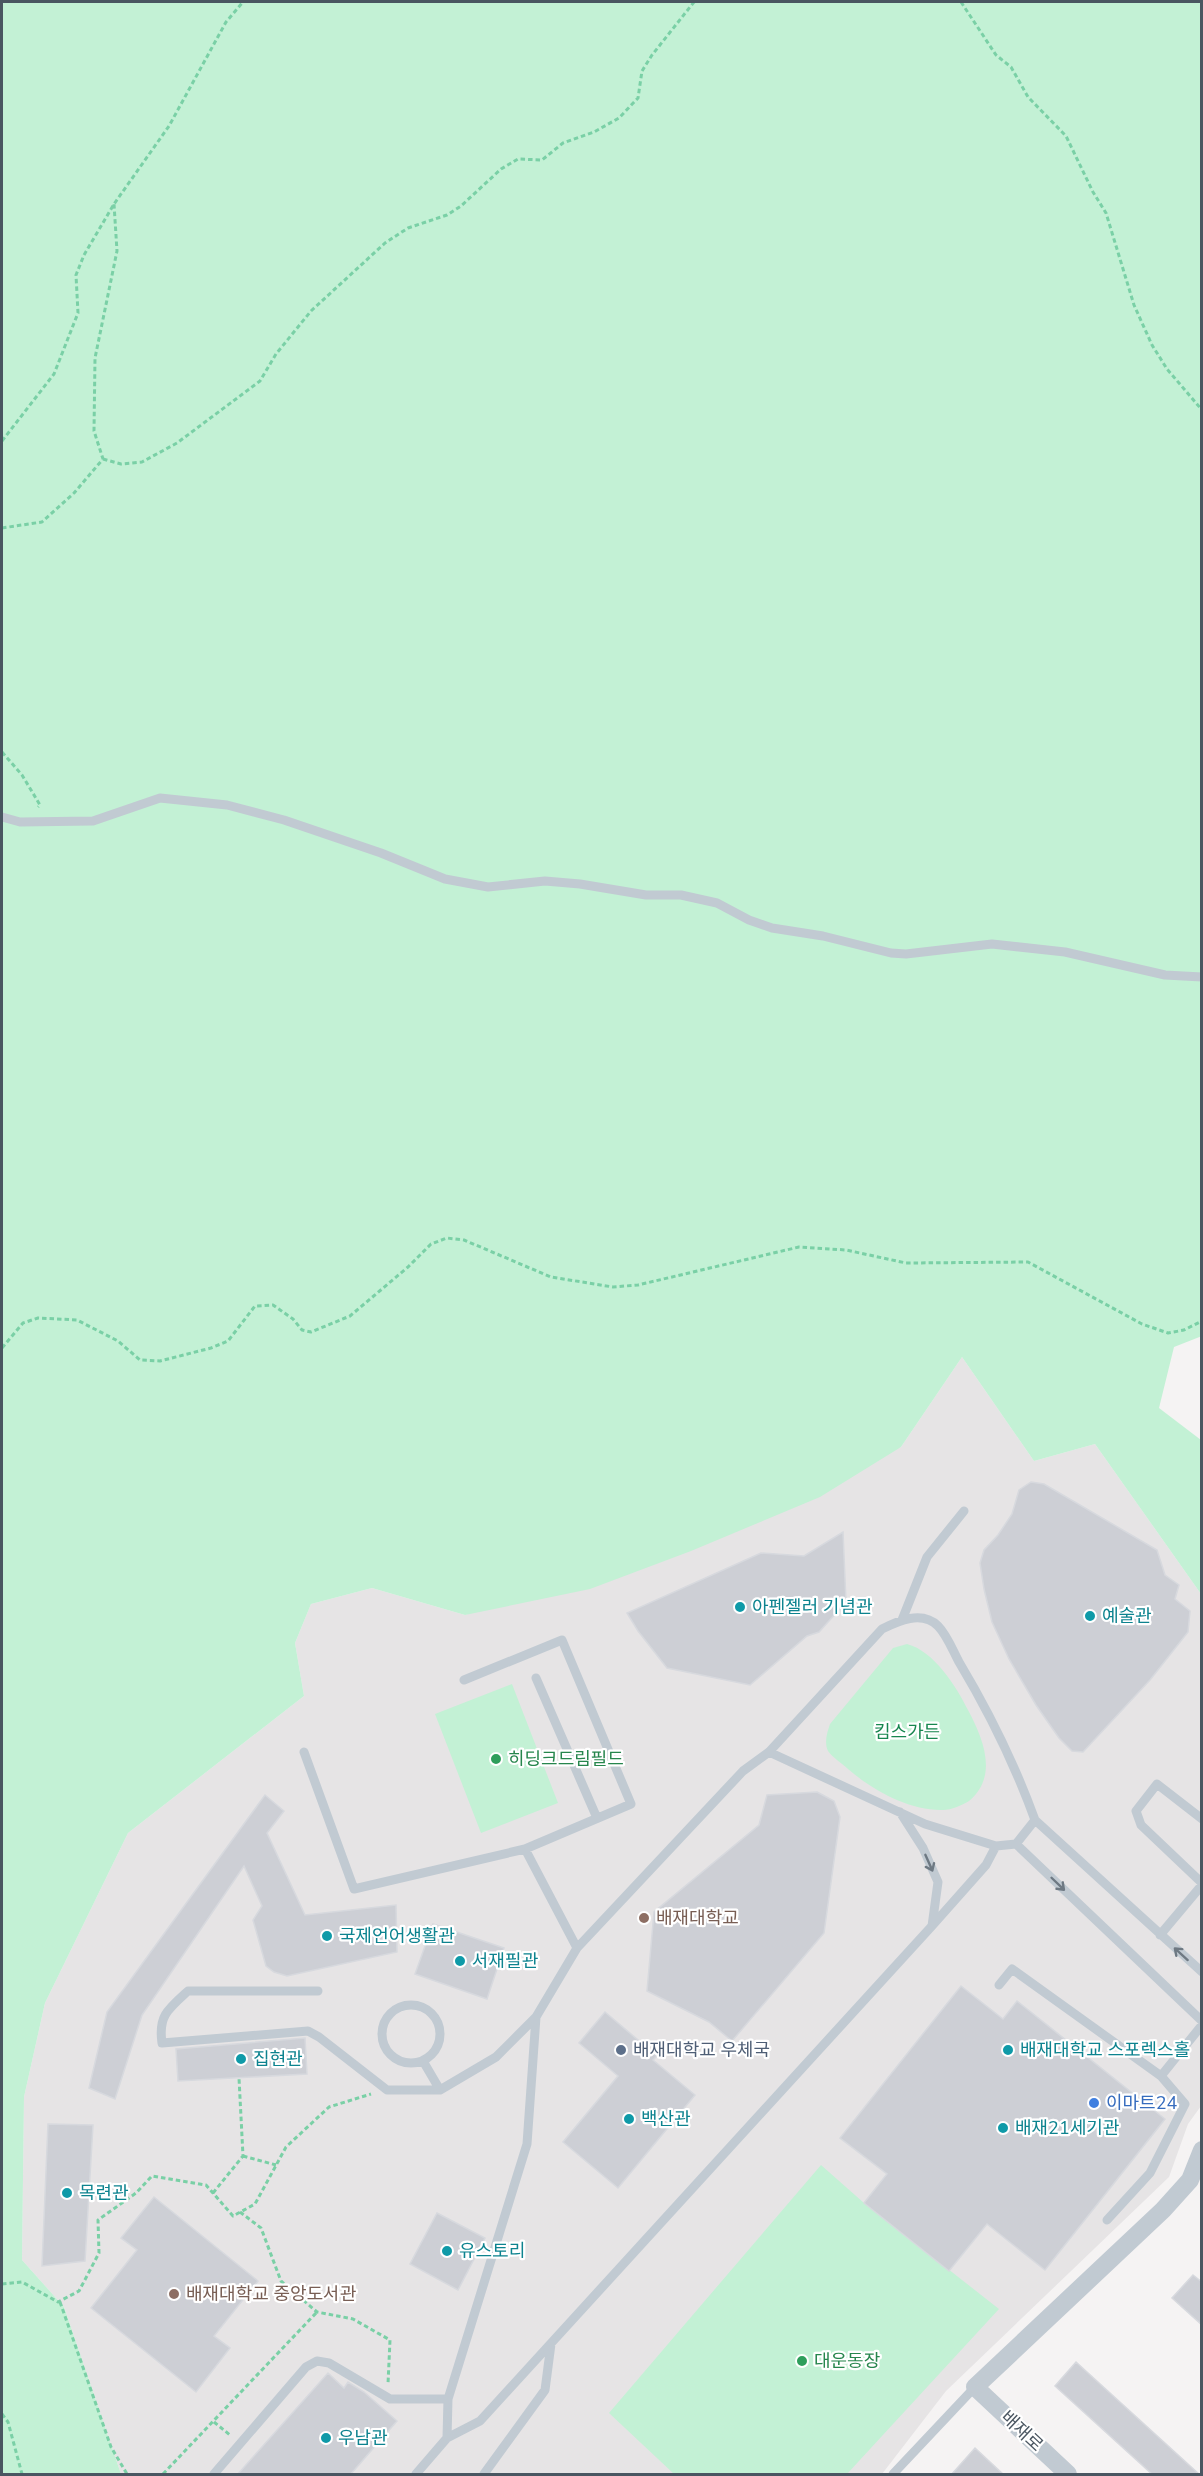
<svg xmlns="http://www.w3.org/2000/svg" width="1203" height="2476" viewBox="0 0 1203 2476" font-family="'Nunito Sans','Noto Sans KR',sans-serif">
<rect width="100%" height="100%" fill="#f5f3f3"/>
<path fill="#e6e4e5" d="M962,1357L1034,1461L1095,1444L1201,1594V2106L1188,2124L1169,2177L946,2391L882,2474H121L64,2307L22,2260L24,2097L45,2003L128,1833L304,1696L295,1643L311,1604L372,1588L465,1615L901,1447Z"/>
<path fill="#c3f1d5" d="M2,2H1201L1202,1336L1174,1347L1159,1408L1201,1440V1594L1095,1444L1034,1461L962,1357L901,1447L820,1497L691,1551L590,1589L465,1615L372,1588L311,1604L295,1643L304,1696L128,1833L45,2003L24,2097L22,2260L64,2307L121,2474H2Z
M907,1644C934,1651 956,1686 968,1710C983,1738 999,1776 969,1801C963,1805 951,1810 943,1810C910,1811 872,1790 848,1769C843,1764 832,1757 828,1751C824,1742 827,1733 830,1724L893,1648Z
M512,1684L558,1803L481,1833L435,1714Z
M821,2165L864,2203L999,2309L847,2474H674L609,2413Z"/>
<path fill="#cdcfd5" stroke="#d7d9de" stroke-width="1.5" d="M1031,1482L1044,1484L1157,1550L1165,1575L1179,1585L1175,1599L1190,1611L1188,1632L1150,1680L1083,1752L1072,1751L1059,1738L1036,1705L1009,1659L992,1622L984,1589L980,1563L984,1550L998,1535L1012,1514L1019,1490Z
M843,1532L846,1602L819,1632L807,1636L750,1685L667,1668L638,1631L627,1613L761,1553L804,1556Z
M817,1792L834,1801L840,1817L824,1933L732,2041L709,2022L647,1991L654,1912L759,1825L767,1795Z
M265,1795L284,1811L267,1833L305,1915L396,1905L397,1952L287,1976L274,1972L266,1966L253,1920L262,1906L244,1866L142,2015L115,2099L89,2088L107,2012Z
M433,1924L504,1948L487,1999L415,1974Z
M961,1986L1003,2019L1017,2001L1165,2119L1045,2270L987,2224L949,2271L864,2203L887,2174L840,2138Z
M605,2012L657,2056L653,2060L695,2095L618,2188L563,2142L618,2076L579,2043Z
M305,2038L307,2074L178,2081L176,2049Z
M48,2124L93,2125L85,2261L42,2266Z
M154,2197L258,2281L214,2336L230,2348L196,2392L91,2308L137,2250L121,2238Z
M437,2213L485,2238L458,2290L410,2264Z
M1193,2275L1202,2282V2325L1172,2298Z
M1076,2362L1200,2475H1153L1055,2386Z
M328,2373L344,2388L348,2382L364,2392L397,2421L350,2475H237Z
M975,2448L1004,2475H951Z"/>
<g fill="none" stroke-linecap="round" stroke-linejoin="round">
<path stroke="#7ad0a6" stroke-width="3" stroke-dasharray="4.5 3" stroke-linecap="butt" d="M961,2L996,55L1011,67L1028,97L1066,136L1093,192L1106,213L1134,305L1152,345L1167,369L1202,410
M2,441L54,374L78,313L76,275L84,255L114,204L169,126L226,22L243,2
M103,459L121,464L142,462L177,443L260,381L276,354L311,311L385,243L408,228L447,215L461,206L501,169L518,159L542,160L563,143L594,132L619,118L638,98L642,71L652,55L694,2
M2,528L42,522L74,493L103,459L94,431L95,358L117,251L114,204
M2,752L22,775L40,805L38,807
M2,1348L23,1323L38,1318L77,1320L118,1341L140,1360L160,1361L211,1348L228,1341L255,1306L273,1305L293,1319L302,1330L311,1332L350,1316L408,1267L431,1244L447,1238L464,1240L551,1277L613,1287L638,1285L799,1247L846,1250L906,1263L1028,1262L1142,1324L1168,1333L1184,1330L1202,1321
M243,2156L276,2165
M213,2193L243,2156L239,2078
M240,2212L261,2228L281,2281L317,2312L353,2319L390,2340L388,2384
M2,2284L22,2282L58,2302L79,2291L99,2253L98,2220L136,2193L152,2176L206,2185L233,2216L255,2204L286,2147L329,2107L371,2094
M60,2302L111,2447L127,2474
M2,2414L8,2422L22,2474
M214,2422L230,2435
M163,2474L317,2312"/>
<path stroke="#c1cad2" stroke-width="9" d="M2,817L20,822L93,821L160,798L227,805L284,820L381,853L445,879L488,887L545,881L580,884L646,895H681L717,903L749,920L772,928L823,936L891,953L906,954L992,944L1065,952L1165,975L1202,977
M902,1620L927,1557L964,1511
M536,1678L597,1818
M304,1752L354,1889L525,1849L631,1804L562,1640L464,1680
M769,1752L925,1824L996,1846L1016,1844L1035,1820
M900,1812L923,1848L938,1882L932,1926
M1202,1819L1157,1784L1136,1811L1141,1825L1202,1883
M1016,1844L1202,2021
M525,1849L577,1948
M1160,1935L1202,1885
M999,1985L1012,1969L1161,2076L1185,2104L1150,2173L1107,2220
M318,1991H188C168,2009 158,2016 162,2043L308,2031L319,2037L387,2090H440L496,2057L536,2017
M382 2034a29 29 0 1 1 58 0a29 29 0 1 1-58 0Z
M423,2061L440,2090
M1161,2076L1202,2025
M447,2438L480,2421L931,1927L986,1865L996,1846
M214,2474L306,2367L317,2361L329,2363L390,2399H448
M416,2474L447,2438L448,2399L527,2144L536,2017L577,1948L743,1771L769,1752L882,1629C898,1621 922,1610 938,1626C947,1635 953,1651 959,1662C989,1712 1015,1765 1035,1820L1202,1972
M484,2474L545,2390L551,2344
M893,2474L975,2387"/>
<path stroke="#c1cad2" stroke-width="18" d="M1068,2474L975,2387L1163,2210L1190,2180L1202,2150"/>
</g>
<defs><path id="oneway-shaft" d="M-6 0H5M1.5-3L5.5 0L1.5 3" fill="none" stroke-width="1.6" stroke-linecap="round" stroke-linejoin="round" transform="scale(1.5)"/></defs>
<g stroke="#6e7983">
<use href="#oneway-shaft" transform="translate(929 1863) rotate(66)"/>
<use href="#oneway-shaft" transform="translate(1058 1884) rotate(44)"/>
<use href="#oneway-shaft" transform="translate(1181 1954) rotate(-138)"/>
</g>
<g fill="#0f9aa8" stroke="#fff" stroke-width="2">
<circle cx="740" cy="1607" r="6"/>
<circle cx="1090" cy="1616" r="6"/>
<circle cx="327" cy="1936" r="6"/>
<circle cx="460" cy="1961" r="6"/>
<circle cx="1008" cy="2050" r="6"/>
<circle cx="241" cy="2059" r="6"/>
<circle cx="629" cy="2119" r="6"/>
<circle cx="1003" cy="2128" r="6"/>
<circle cx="67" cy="2193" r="6"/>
<circle cx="447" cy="2251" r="6"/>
<circle cx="326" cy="2438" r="6"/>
</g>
<g fill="#2e9e5b" stroke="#fff" stroke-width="2">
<circle cx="496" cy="1759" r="6"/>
<circle cx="802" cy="2361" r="6"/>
</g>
<g fill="#8d6e63" stroke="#fff" stroke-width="2">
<circle cx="644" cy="1918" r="6"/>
<circle cx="174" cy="2294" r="6"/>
</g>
<circle fill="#5c6f8a" stroke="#fff" stroke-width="2" cx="621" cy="2050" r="6"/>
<circle fill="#3f7fe0" stroke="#fff" stroke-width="2" cx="1094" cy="2103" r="6"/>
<g text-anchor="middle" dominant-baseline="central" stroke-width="4.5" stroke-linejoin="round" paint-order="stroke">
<g font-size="18" fill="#0d838f" stroke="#fff" text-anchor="start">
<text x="752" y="1607">아펜젤러 기념관</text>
<text x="1102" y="1616">예술관</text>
<text x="339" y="1936">국제언어생활관</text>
<text x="472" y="1961">서재필관</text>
<text x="1020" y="2050">배재대학교 스포렉스홀</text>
<text x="253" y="2059">집현관</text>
<text x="641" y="2119">백산관</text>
<text x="1015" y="2128">배재21세기관</text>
<text x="79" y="2193">목련관</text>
<text x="459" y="2251">유스토리</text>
<text x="338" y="2438">우남관</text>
</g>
<g font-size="18" fill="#17864f" stroke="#fff">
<text x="907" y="1732">킴스가든</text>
</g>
<g font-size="18" fill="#27864d" stroke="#fff" text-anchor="start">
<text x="508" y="1759">히딩크드림필드</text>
<text x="814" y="2361">대운동장</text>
</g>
<g font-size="18" fill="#785e54" stroke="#fff" text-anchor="start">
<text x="656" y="1918">배재대학교</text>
<text x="186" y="2294">배재대학교 중앙도서관</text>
</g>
<g font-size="18" fill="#4e5e75" stroke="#fff" text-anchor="start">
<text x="633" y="2050">배재대학교 우체국</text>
</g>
<g font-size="18" fill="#366cbe" stroke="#fff" text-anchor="start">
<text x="1106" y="2103">이마트24</text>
</g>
<g font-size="18" fill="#4a5661" stroke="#fff">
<text transform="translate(1022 2431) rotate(43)">배재로</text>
</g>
</g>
<rect width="1203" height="2476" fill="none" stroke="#4a5661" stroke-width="6"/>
</svg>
